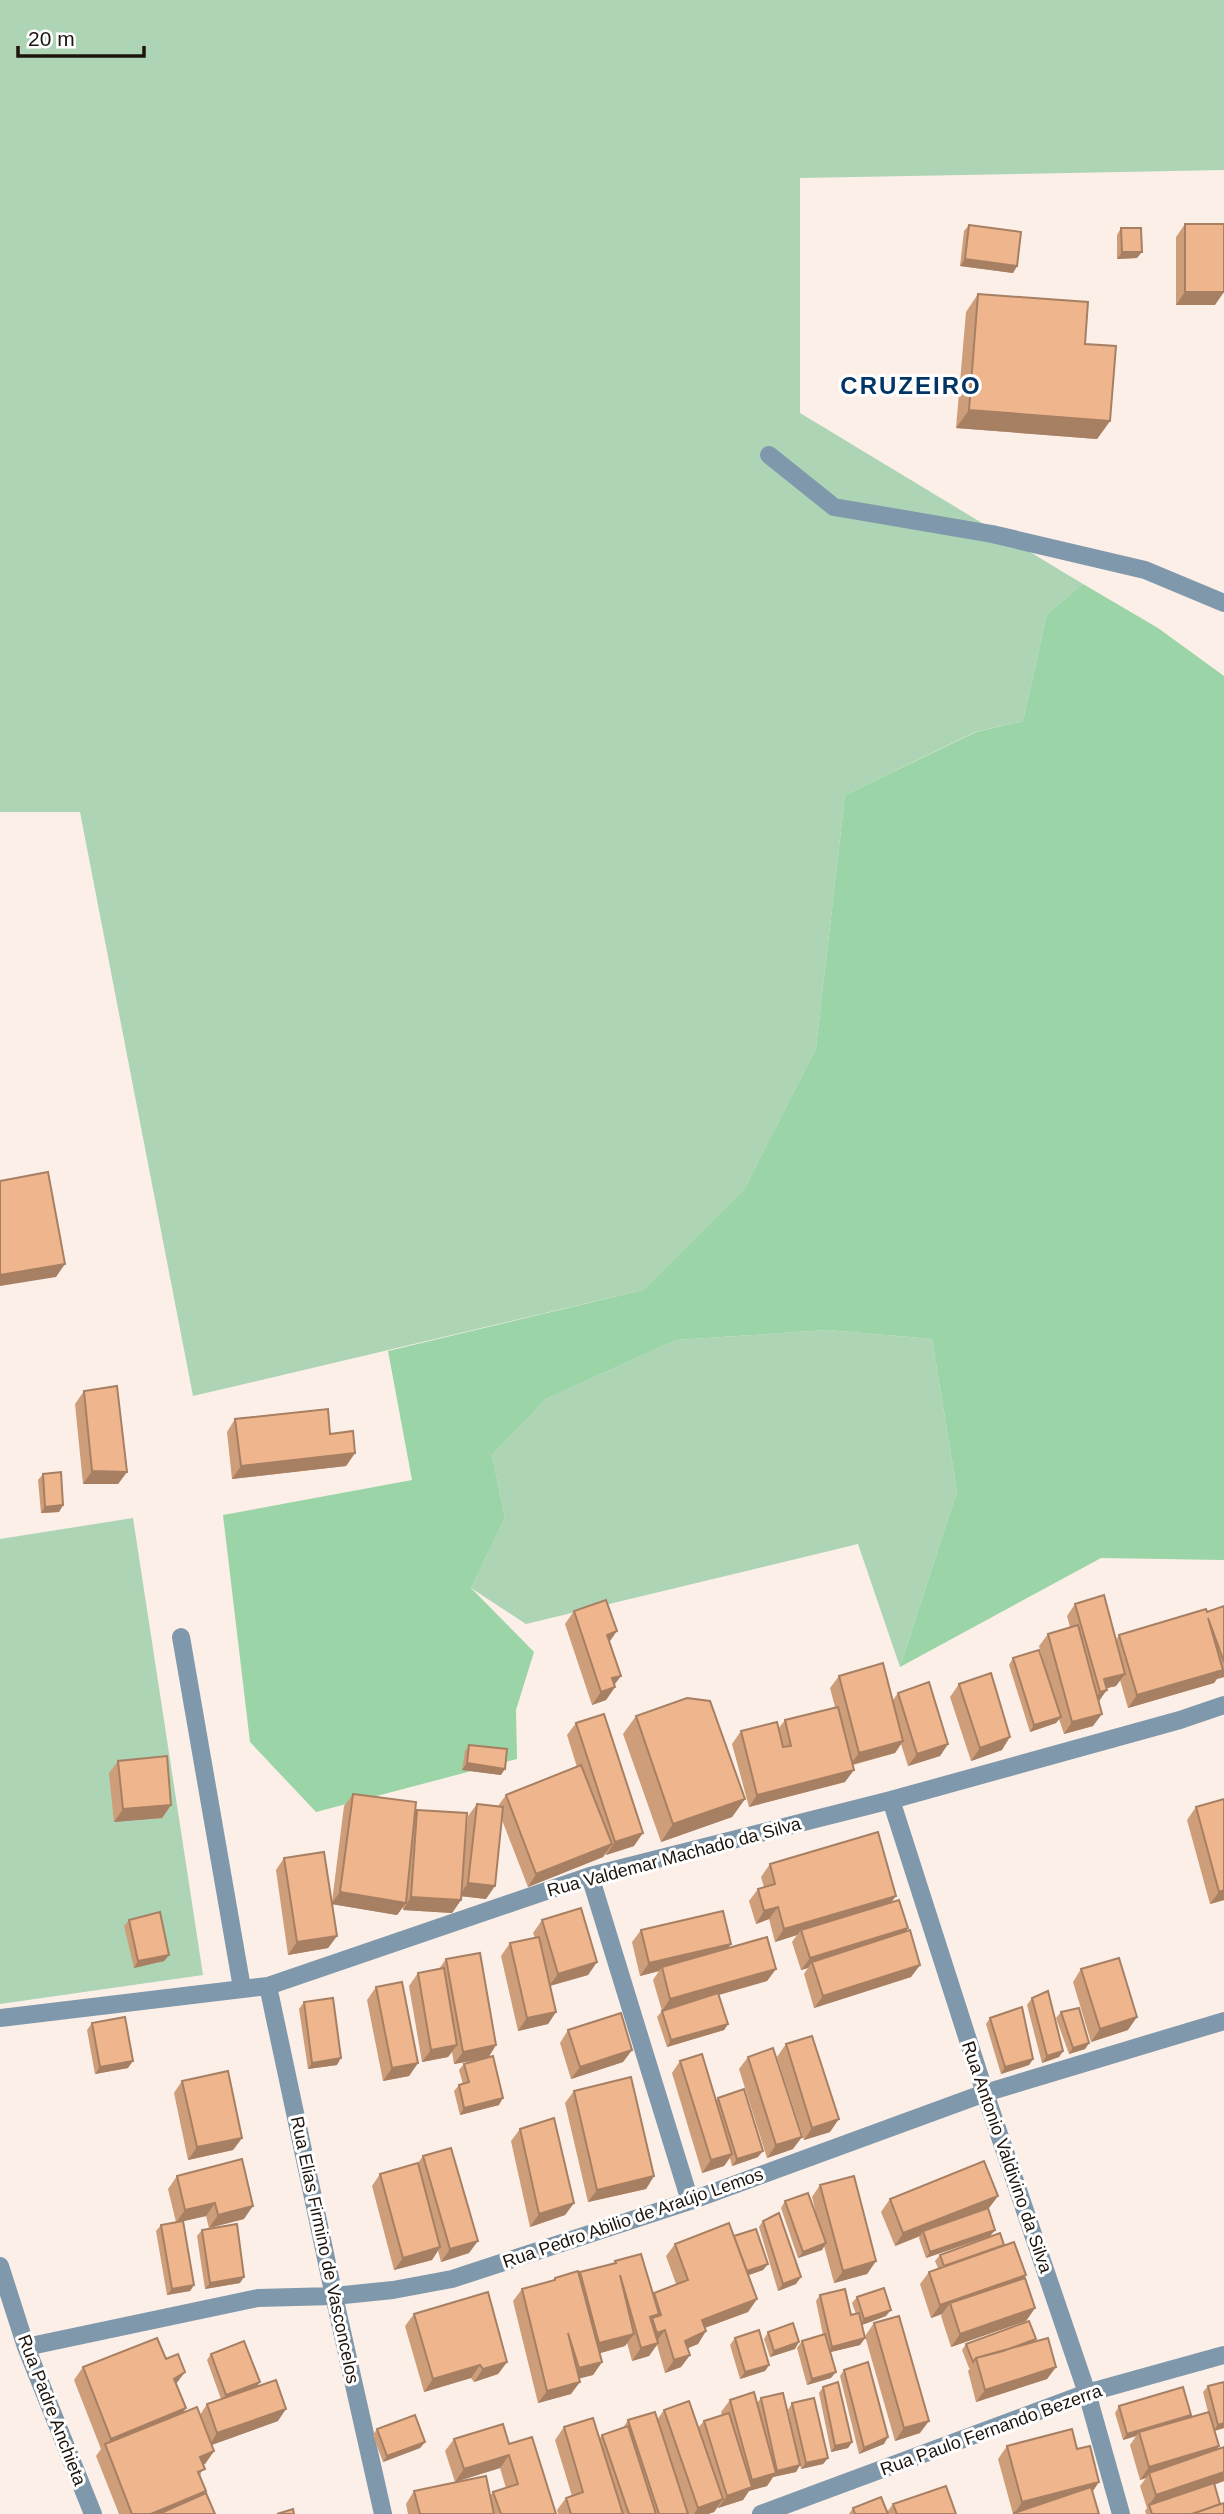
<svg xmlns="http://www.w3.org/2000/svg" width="1224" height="2514" viewBox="0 0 1224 2514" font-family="Helvetica,sans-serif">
<rect width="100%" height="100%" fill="#fbefe7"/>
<path fill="#add4b5" d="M0,0H1224V170L800,178V413L1083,584L1047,614L1023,721L975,732L845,795L816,1048L745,1188L643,1290L193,1396L80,812H0Z
M828,1330L932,1339L957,1491L900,1667L858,1544L526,1624L471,1588L505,1518L492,1455L546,1399L676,1340Z
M133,1518L203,1975L0,2004V1539Z"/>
<path fill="#9ad4a7" d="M1083,584L1158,628L1224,676V1560L1101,1558L900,1667L957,1491L932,1339L828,1330L676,1340L546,1399L492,1455L505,1518L471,1588L534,1652L516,1710L517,1759L316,1812L250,1742L223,1515L412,1480L388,1351L643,1290L745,1188L816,1048L845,795L976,732L1023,721L1047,614Z"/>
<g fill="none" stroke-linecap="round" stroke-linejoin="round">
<path stroke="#8098ab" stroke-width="18" d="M769,455L834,507L992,534L1145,570L1224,603
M181,1637L242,1988
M891,1800L985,2093L1087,2393L1121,2514
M590,1876L690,2201
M268,1986L334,2296L383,2514
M0,2018L268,1986L590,1876L891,1800L1180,1720L1224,1705
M0,2266L26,2347L93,2514
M26,2347L258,2298L334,2296L393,2290L452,2279L690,2201L985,2093L1224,2021
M761,2514L1087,2393L1224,2355"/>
</g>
<path fill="#ce9d79" d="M1185,224L1215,305H1176V237Z
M969,225L1017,266L1013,273L960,266L964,231Z
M1121,228L1137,258L1117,259V235Z
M978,294L1085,344L1110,421L1097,439L956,428L966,312Z
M84,1391L127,1472L118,1484H83L75,1404Z
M235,1419L330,1434L355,1453L346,1466L232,1479L227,1432Z
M43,1474L63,1505L59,1512L41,1513L38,1480Z
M1075,1604L1116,1640L1119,1635L1207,1612L1224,1606V1677L1217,1679L1214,1683L1128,1708L1120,1680L1116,1686L1107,1688L1099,1702L1093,1726L1064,1734L1059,1719L1056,1723L1030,1732L1009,1665L1013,1658L1046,1670L1039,1646L1048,1634L1070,1627L1067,1616Z
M574,1611L609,1642L615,1687L606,1700L592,1705L565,1624Z
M839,1676L893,1700L898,1693L948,1744L940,1756L908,1766L901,1744L895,1753L853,1765L845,1782L749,1807L732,1744L741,1731L778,1729L785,1720L835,1707L830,1688Z
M959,1684L1002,1750L971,1761L950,1697Z
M636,1716L745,1799L732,1817L661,1842L623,1734Z
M576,1723L634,1846L606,1855V1853L603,1857L528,1887L502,1820L486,1899L461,1896V1900L452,1913L403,1910V1907L397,1915L332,1904L337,1936L328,1948L288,1955L276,1870L284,1858L332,1902L344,1806L353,1794L415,1813L417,1810L464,1856L468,1816L477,1804L498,1806L506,1795L577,1767L567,1735Z
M469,1745L501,1775L462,1770L465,1751Z
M118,1761L171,1805L162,1818L114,1822L109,1773Z
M1224,1799V1900L1210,1904L1187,1820L1196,1807Z
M770,1864L892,1902L920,1965L911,1977L814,2008L804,1974L808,1968L801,1970L792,1942L797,1935L775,1942L769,1919L756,1924L749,1901L758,1889L764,1887L761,1877Z
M129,1920L169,1955L164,1961L134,1968L124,1926Z
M542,1920L597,1962L588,1975L550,1986L556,2012L548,2024L518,2031L501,1956L510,1943L535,1938L533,1933Z
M641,1930L728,1948L776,1969L767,1981L719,1995L728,2024L724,2030L667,2047L657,2017L662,2011L653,1980L659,1971L640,1976L632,1942Z
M446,1959L496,2045L488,2058L499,2105L460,2115L454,2091L459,2085L463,2084L459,2070L464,2064L486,2058L454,2064L452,2052L448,2057L422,2062L409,1986L418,1973L439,1969Z
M1081,1969L1128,2030L1091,2042L1073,1982Z
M376,1987L418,2063L409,2076L383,2081L367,2000Z
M1032,1998L1063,2051L1059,2057L1042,2063L1027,2005Z
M304,2002L337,2065L308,2069L299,2009Z
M1061,2012L1089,2043L1085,2049L1069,2054L1056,2018Z
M990,2018L1033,2059L1029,2065L1001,2074L986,2024Z
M92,2023L128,2068L95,2074L87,2030Z
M568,2030L632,2050L623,2062L571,2079L560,2043Z
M786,2044L830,2132L804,2140L777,2057Z
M748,2057L793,2149L767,2158L739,2069Z
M680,2061L716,2100L718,2098L758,2157L732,2166L730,2158L724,2166L702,2173L672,2073Z
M182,2081L242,2138L233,2150L188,2160L174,2093Z
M574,2091L654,2176L646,2189L588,2202L565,2103Z
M520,2129L574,2203L565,2215L530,2227L511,2141Z
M423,2156L469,2253L441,2262L438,2251L432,2260L394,2270L372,2186L380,2174L418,2163Z
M177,2176L244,2219L209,2228L206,2216L183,2221L194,2285L190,2291L167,2295L156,2231L161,2225L176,2222L168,2189Z
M820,2185L876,2261L867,2274L834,2283L824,2246L822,2250L798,2258L781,2208L785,2201L817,2218L812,2197Z
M998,2196L988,2209L995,2230L990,2236L926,2258L919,2238L920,2236L895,2246L881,2212L890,2199Z
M763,2221L796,2284L778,2291L759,2227Z
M202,2230L240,2283L205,2289L197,2236Z
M734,2236L768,2264L763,2270L748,2275L757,2299L748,2312L705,2328L706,2331L698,2344L688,2348L690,2355L681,2367L665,2373L657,2345L649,2356L632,2361L627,2343L625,2346L600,2353L602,2362L593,2375L579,2378L571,2394L538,2403L513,2301L522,2289L552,2281L555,2278L579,2274L580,2272L614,2263L615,2261L653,2295L654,2293L676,2284L666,2256L675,2244Z
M1004,2245L1026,2275L1023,2279L1035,2308L1026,2321L951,2347L941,2316L942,2314L931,2318L920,2284L929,2272L938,2268L935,2261L940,2255Z
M820,2295L851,2315L856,2314L852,2303L857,2297L886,2316L862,2325L865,2338L860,2345L830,2352L831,2378L807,2385L797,2348L802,2341L823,2335L816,2301Z
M414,2314L507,2362L498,2374L474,2382L471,2378L424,2392L405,2326Z
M874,2323L920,2433L895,2441L865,2336Z
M768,2332L795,2349L770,2357L764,2339Z
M735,2338L769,2365L765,2371L740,2379L730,2345Z
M1036,2339L1033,2342L1056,2367L1047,2379L976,2402L968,2371L970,2368H969L962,2350L966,2344Z
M211,2354L260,2382L257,2386L278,2421L211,2445L214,2451L205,2464H203L200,2477L206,2491L205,2493L215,2514H119L96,2456L101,2449L74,2380L83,2367L176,2384L186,2408L183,2413L200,2415L207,2404L221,2399L207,2360Z
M844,2370L884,2444L859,2454L840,2376Z
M1208,2386L1224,2428L1215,2431L1216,2450L1224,2447V2481L1214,2485L1224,2514H1146L1145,2511L1147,2508L1140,2486L1146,2478L1140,2480L1130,2445L1136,2436L1123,2440L1115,2413L1119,2406L1190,2417L1208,2412L1203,2392Z
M823,2387L852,2442L848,2448L831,2452L819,2393Z
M761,2398L800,2465L796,2472L773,2477L767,2486L749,2491L743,2500L718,2508V2507L714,2512L708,2514H558L557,2510L566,2498L572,2496L555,2440L564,2427L600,2438L602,2435L623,2428L628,2420H657L664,2410L698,2428L704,2421L722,2415L721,2412L730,2400L757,2403Z
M792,2403L828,2458L823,2464L801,2469L788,2410Z
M377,2429L425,2442L420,2448L383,2462L373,2435Z
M454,2439L509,2444L556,2514H408L406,2504L414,2491L490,2496L493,2492L506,2488L500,2468L455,2482L445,2451Z
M1007,2446L1077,2449L1099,2514H1013L998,2459Z
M893,2504L956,2514H849L853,2508L887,2512Z"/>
<path fill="#a77f63" d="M1122,252H1142L1137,258L1117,259Z
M965,259L1017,266L1013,273L960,266Z
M1185,292H1224L1215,305H1176Z
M969,410L1110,421L1097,439L956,428Z
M65,1264L56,1277L0,1286V1275Z
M355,1453L346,1466L232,1479L241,1466Z
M92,1471L127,1472L118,1484H83Z
M63,1505L59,1512L41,1513L45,1507Z
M617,1631L608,1644L607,1635Z
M1224,1669V1677L1217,1679Z
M1223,1670L1214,1683L1128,1708L1137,1695Z
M1125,1674L1116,1686L1099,1690L1104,1679Z
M621,1676L612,1688V1678Z
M615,1687L606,1700L592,1705L601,1692Z
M1107,1690L1098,1702L1091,1705L1100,1692Z
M1102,1714L1093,1726L1064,1734L1072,1722Z
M1061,1717L1056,1723L1030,1732L1034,1725Z
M1010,1737L1002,1750L971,1761L980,1748Z
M903,1741L895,1753L850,1765L859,1753Z
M948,1744L940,1756L908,1766L917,1754Z
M467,1763L505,1769L501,1775L462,1770Z
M854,1770L845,1782L749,1807L757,1795Z
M745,1799L732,1817L661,1842L673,1824Z
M171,1805L162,1818L114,1822L123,1809Z
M643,1833L634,1846L606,1855L615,1842Z
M612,1844L603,1857L528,1887L536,1874Z
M468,1883L495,1886L486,1899L459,1896Z
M1224,1890V1900L1210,1904L1219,1892Z
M340,1892L406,1903L397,1915L331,1904Z
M896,1896L887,1908L801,1930L797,1935L775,1942L784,1929Z
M411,1897L461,1900L452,1913L403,1910Z
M778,1907L769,1919L756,1924L764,1911Z
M908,1928L899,1941L812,1962L808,1968L801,1970L810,1958Z
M337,1936L328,1948L288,1955L297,1942Z
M731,1944L722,1956L662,1967L659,1971L640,1976L649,1963Z
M169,1955L164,1961L134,1968L138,1961Z
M597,1962L588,1975L549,1986L558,1974Z
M920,1965L911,1977L814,2008L823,1996Z
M776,1969L767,1981L662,2011L670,1999Z
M556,2012L548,2024L518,2031L527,2018Z
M1137,2017L1128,2030L1091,2042L1100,2029Z
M728,2024L724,2030L667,2047L671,2040Z
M1089,2043L1085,2049L1069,2054L1073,2048Z
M457,2045L448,2057L422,2062L431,2050Z
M496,2045L488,2058L454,2064L463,2052Z
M632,2050L623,2062L571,2079L580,2067Z
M1063,2051L1059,2057L1042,2063L1047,2056Z
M341,2058L337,2065L308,2069L312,2063Z
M1033,2059L1029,2065L1001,2074L1005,2067Z
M133,2061L128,2068L95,2074L100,2067Z
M418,2063L409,2076L383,2081L392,2068Z
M503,2098L499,2105L460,2115L464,2108Z
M839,2119L830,2132L804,2140L812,2128Z
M802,2137L793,2149L767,2158L776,2145Z
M242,2138L233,2150L188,2160L197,2147Z
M763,2151L758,2157L732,2166L737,2159Z
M732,2154L724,2166L702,2173L711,2160Z
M654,2176L646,2189L588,2202L597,2190Z
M998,2196L989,2208L924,2234L923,2231L920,2236L895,2246L903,2233Z
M215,2203L206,2216L176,2223L185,2210Z
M574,2203L565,2215L530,2227L539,2214Z
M253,2206L244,2219L209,2228L218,2215Z
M995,2230L990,2236L926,2258L930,2252Z
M478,2241L469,2253L441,2262L450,2249Z
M826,2243L822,2250L798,2258L803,2252Z
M440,2247L432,2260L394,2270L403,2258Z
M876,2261L867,2274L834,2283L843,2271Z
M768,2264L763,2270L738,2279L743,2272Z
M1026,2275L1017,2288L950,2303L942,2314L931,2318L940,2305Z
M244,2277L240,2283L205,2289L210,2283Z
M801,2277L796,2284L778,2291L783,2284Z
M194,2285L190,2291L167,2295L172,2289Z
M757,2299L748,2312L693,2332L702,2320Z
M1035,2308L1026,2321L951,2347L960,2334Z
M891,2310L886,2316L859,2326L864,2319Z
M665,2330L656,2342L648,2345L657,2333Z
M706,2331L698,2344L676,2353L685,2341Z
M634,2334L625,2346L590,2356L599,2343Z
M865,2338L860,2345L827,2353L832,2347Z
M799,2342L795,2349L770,2357L774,2351Z
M658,2343L649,2356L632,2361L641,2348Z
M690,2355L681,2367L665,2373L674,2360Z
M507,2362L498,2374L474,2382L483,2369Z
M602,2362L593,2375L570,2381L579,2368Z
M480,2365L471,2378L424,2392L433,2379Z
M769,2365L765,2371L740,2379L745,2372Z
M1056,2367L1047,2379L976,2402L985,2390Z
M185,2372L176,2384L174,2379Z
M836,2372L831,2378L807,2385L812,2379Z
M260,2382L255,2389L222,2401L226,2395Z
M580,2382L571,2394L538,2403L547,2391Z
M186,2408L177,2421L106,2446L111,2439Z
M286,2409L278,2421L209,2446L217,2433Z
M1191,2415L1186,2422L1139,2432L1136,2436L1123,2440L1127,2434Z
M929,2421L920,2433L895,2441L904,2428Z
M1224,2423V2428L1213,2431L1218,2425Z
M888,2437L884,2444L859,2454L864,2448Z
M425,2442L420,2448L383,2462L387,2456Z
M852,2442L848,2448L831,2452L835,2446Z
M1219,2446L1211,2458L1149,2473L1146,2478L1140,2480L1149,2467Z
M214,2451L205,2464L191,2469L200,2457Z
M509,2455L500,2468L455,2482L464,2469Z
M828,2458L823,2464L801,2469L806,2463Z
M800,2465L796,2472L773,2477L767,2486L749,2491L743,2500L718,2508L727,2496L746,2489L752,2480L776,2473L777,2471Z
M1224,2472V2481L1150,2507L1149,2505L1156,2495Z
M1099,2482L1091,2494L1014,2514L1022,2502Z
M206,2491L197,2504L173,2514H151Z
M723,2499L714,2512L708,2514H694L698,2508Z"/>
<path fill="#efb68d" stroke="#a77f63" stroke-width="2" d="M1185,224H1224V292H1185Z
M969,225L1021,232L1017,266L965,259Z
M1121,228H1141L1142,252H1122Z
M978,294L1088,302L1085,344L1116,346L1110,421L969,410Z
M48,1172L65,1264L0,1275V1181Z
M117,1386L127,1472L92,1471L84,1391Z
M328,1409L330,1434L353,1431L355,1453L241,1466L235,1419Z
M61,1472L63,1505L45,1507L43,1474Z
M1104,1595L1125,1674L1104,1679L1107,1690L1100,1692L1075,1604Z
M606,1600L617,1631L607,1635L621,1676L612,1678L615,1687L601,1692L574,1611Z
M1224,1606V1662L1208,1618L1223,1670L1137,1695L1119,1635L1206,1609L1207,1612Z
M1078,1625L1102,1714L1072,1722L1048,1634Z
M1039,1650L1061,1717L1034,1725L1013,1658Z
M883,1663L903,1741L859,1753L839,1676Z
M991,1673L1010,1737L980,1748L959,1684Z
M929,1682L948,1744L917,1754L898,1693Z
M687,1698L710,1701L745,1799L673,1824L636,1716Z
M838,1707L854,1770L757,1795L741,1731L777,1722L783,1747L791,1746L785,1720Z
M604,1714L643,1833L615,1842L576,1723Z
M469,1745L507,1749L505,1769L467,1763Z
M167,1756L171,1805L123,1809L118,1761Z
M581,1765L612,1844L536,1874L506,1795Z
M353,1794L416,1802L406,1903L340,1892Z
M1224,1799V1890L1219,1892L1196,1807Z
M477,1804L503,1807L495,1886L468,1883Z
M417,1810L467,1813L461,1900L411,1897Z
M878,1832L896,1896L784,1929L778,1907L764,1911L758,1889L775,1884L770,1864Z
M324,1852L337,1936L297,1942L284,1858Z
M899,1900L908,1928L810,1958L801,1930Z
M581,1908L597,1962L558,1974L542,1920Z
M723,1911L731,1944L649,1963L641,1930Z
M160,1912L169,1955L138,1961L129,1920Z
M910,1930L920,1965L823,1996L812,1962Z
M539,1937L556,2012L527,2018L510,1943Z
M767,1937L776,1969L670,1999L662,1967Z
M480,1953L496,2045L463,2052L446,1959Z
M1119,1958L1137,2017L1100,2029L1081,1969Z
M444,1968L457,2045L431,2050L418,1973Z
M402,1982L418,2063L392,2068L376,1987Z
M1048,1991L1063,2051L1047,2056L1032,1998Z
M718,1993L728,2024L671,2040L662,2011Z
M333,1998L341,2058L312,2063L304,2002Z
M1022,2007L1033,2059L1005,2067L990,2018Z
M1079,2008L1089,2043L1073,2048L1061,2012Z
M621,2013L632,2050L580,2067L568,2030Z
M125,2017L133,2061L100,2067L92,2023Z
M812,2036L839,2119L812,2128L786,2044Z
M773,2048L802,2137L776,2145L748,2057Z
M702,2054L732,2154L711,2160L680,2061Z
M493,2056L503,2098L464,2108L459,2085L469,2082L464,2064Z
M228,2071L242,2138L197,2147L182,2081Z
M631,2077L654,2176L597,2190L574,2091Z
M744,2089L763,2151L737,2159L718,2098Z
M554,2118L574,2203L539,2214L520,2129Z
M451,2148L478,2241L450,2249L423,2156Z
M242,2159L253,2206L218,2215L215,2203L185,2210L177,2176Z
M984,2161L998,2196L903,2233L890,2199Z
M418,2163L440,2247L403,2258L380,2174Z
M854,2176L876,2261L843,2271L820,2185Z
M808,2193L826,2243L803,2252L785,2201Z
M988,2208L995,2230L930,2252L923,2231Z
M779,2213L801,2277L783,2284L763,2221Z
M183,2221L194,2285L172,2289L161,2225Z
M729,2223L757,2299L702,2320L706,2331L685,2341L690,2355L674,2360L665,2330L657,2333L652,2318L661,2315L654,2293L688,2280L675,2244Z
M237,2224L244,2277L210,2283L202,2230Z
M756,2229L768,2264L747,2271L734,2236Z
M1000,2233L1004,2245L944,2266L940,2255Z
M1014,2242L1026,2275L940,2305L929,2272Z
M641,2254L659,2314L650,2317L658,2343L641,2348L620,2275L634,2334L599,2343L580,2272L616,2263L615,2261Z
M578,2271L602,2362L579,2368L568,2333L580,2382L547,2391L522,2289L555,2280V2278Z
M1025,2278L1035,2308L960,2334L950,2303Z
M884,2288L891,2310L864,2319L857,2297Z
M845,2289L851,2315L859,2313L865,2338L832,2347L820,2295Z
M488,2292L507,2362L483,2369L480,2365L433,2379L414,2314Z
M899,2316L929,2421L904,2428L874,2323Z
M1029,2321L1036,2339L1003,2351L976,2358L973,2362L966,2344Z
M793,2323L799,2342L774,2351L768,2332Z
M759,2330L769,2365L745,2372L735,2338Z
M825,2334L836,2372L812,2379L802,2341Z
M157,2338L166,2359L178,2354L185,2372L174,2379L186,2408L111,2439L83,2367Z
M1048,2338L1056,2367L985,2390L976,2358Z
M244,2341L260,2382L226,2395L211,2354Z
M868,2362L888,2437L864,2448L844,2370Z
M276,2380L286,2409L217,2433L207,2404Z
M838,2382L852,2442L835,2446L823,2387Z
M1224,2382V2423L1218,2425L1208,2386Z
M1183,2387L1191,2415L1127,2434L1119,2406Z
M754,2392L776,2473L752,2480L730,2400Z
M783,2393L800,2465L777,2471L761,2398Z
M814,2398L828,2458L806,2463L792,2403Z
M689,2401L723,2499L698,2508L664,2410Z
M197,2407L214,2451L200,2457L205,2469L198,2472L206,2491L151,2514H132L105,2444Z
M655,2412L688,2514H659L628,2420Z
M1209,2412L1219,2446L1149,2467L1139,2432Z
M729,2413L752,2487L727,2496L704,2421Z
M415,2415L425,2442L387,2456L377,2429Z
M593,2418L623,2514H571L566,2498L583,2492L564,2427Z
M503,2424L509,2444L532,2437L556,2514H501L493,2492L518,2484L509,2455L464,2469L454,2439Z
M628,2426L656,2514H629L602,2435Z
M1072,2429L1077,2449L1090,2446L1099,2482L1022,2502L1007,2446Z
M1224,2447V2472L1156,2495L1149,2473Z
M486,2476L494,2514H420L414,2491Z
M1214,2483L1220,2504L1192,2514H1152L1149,2505Z
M946,2486L956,2514H897L893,2504Z
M1091,2487L1099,2514H1014V2513Z
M206,2493L215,2514H159Z
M881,2497L888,2514H855L853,2508Z
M1224,2503V2514H1192Z
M293,2509L294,2514H277Z"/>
<g text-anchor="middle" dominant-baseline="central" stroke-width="6" stroke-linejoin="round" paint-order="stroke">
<g font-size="18" fill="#1d140d" stroke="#fff">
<text transform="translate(674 1857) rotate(-15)">Rua Valdemar Machado da Silva</text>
<text transform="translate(1007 2157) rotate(71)">Rua Antonio Valdivino da Silva</text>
<text transform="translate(633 2218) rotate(-19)">Rua Pedro Abilio de Araújo Lemos</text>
<text transform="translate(325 2250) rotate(78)">Rua Elias Firmino de Vasconcelos</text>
<text transform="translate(52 2410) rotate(69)">Rua Padre Anchieta</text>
<text transform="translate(991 2430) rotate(-20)">Rua Paulo Fernando Bezerra</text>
</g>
<g font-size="24" font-weight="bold" letter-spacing="2" fill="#023465" stroke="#fff">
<text x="911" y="385">CRUZEIRO</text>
</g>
</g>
<path d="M18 46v10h126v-10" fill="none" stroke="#1d140d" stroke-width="3.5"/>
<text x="28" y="46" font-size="21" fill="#1d140d" stroke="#ffffff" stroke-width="5" paint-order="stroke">20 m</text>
</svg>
